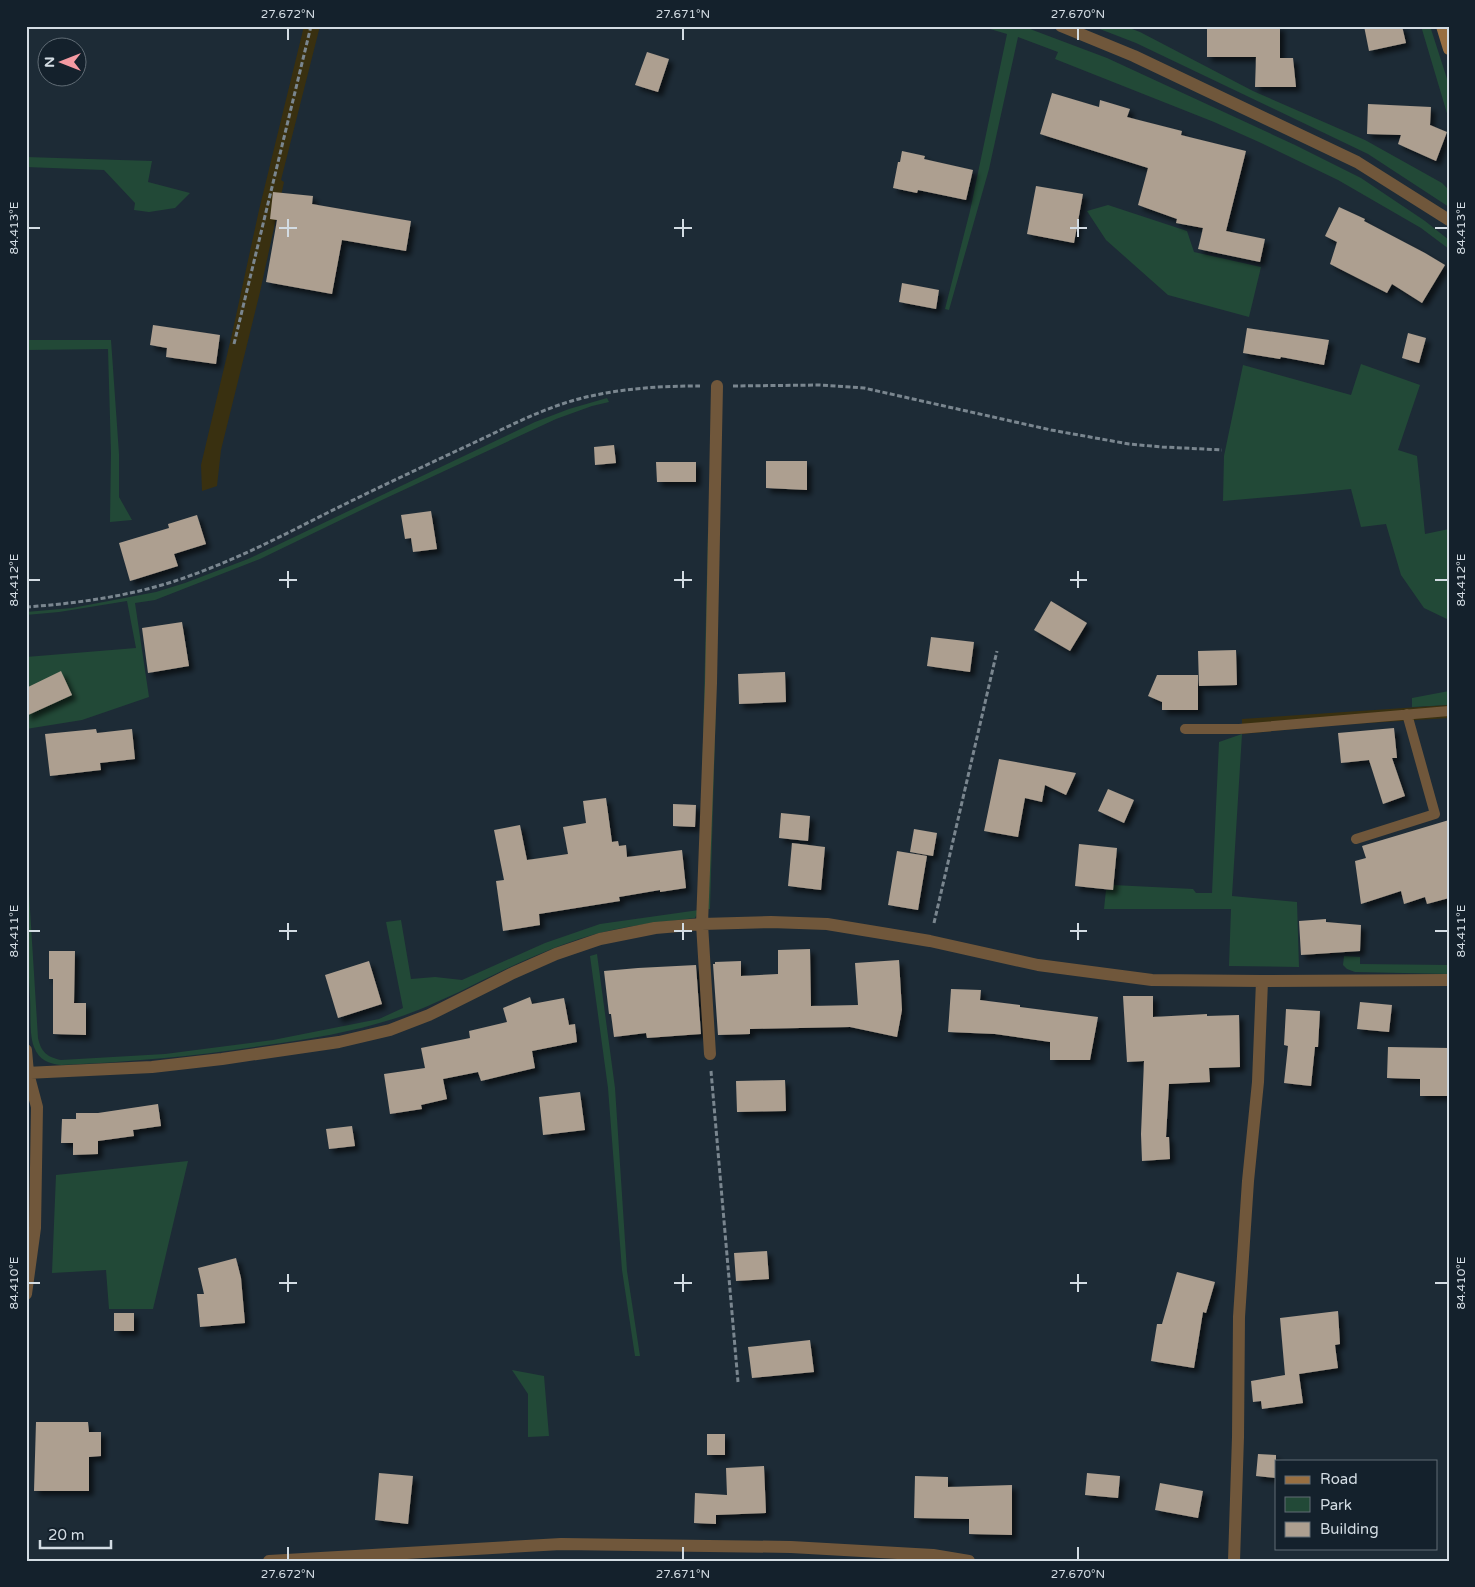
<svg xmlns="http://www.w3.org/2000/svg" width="1475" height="1587" viewBox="0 0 1475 1587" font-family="'Varela Round',sans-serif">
<defs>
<filter id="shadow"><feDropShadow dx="4.5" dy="4.5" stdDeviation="2.5" flood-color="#0009"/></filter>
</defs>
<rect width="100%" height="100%" fill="#1d2b36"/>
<path fill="#224937" d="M980,26H1022L1107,58L1295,145L1361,178L1425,221L1449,240V249L1421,228L1338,180L1259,142L1214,122L1055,59L1058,52L1018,37L989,169L949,310L945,309L970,211L1007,34Z
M1092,26H1124L1140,32L1253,91L1365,140L1442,183L1449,190V207L1368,154L1136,43Z
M1421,26H1430L1449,85V120Z
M26,157L152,161L148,182L190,193L175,208L149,212L134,210L135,203L104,170L26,167Z
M1108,205L1187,231L1194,252L1261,267L1249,317L1168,295L1106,240L1087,211Z
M26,340H111L119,454V497L132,520L110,522L111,453L108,349L26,350Z
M1361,364L1420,385L1398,450L1417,456L1425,534L1449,529V620L1424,608L1401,575L1386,524L1361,527L1351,489L1304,494L1223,501L1224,456L1243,365L1351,395Z
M607,398L609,402L592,406L556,419L384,499L260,559L155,600L135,603L149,697L82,720L26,729V657L136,648L127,601L59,612L26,615V612L72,608L156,592L185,583L248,559L535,422L569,409Z
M708,529L716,704L710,909L699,910L695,918C650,923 605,928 562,945C527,958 493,975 459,992C437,1002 416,1012 393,1019C352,1032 310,1039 267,1045C198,1056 131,1062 61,1065C49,1064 39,1060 34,1047C29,1034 31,1012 30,998C27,947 26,896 26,845L38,1038C41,1052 47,1057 61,1060L165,1054L273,1040L379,1019L403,1008L386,922L401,920L411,979L435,977L462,980L545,943L600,924L699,910Z
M1449,691V705L1412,707V698Z
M1242,734L1232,896L1297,902L1299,967L1229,966L1231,909H1104L1106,890H1113V885L1193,889L1196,893H1212L1219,742Z
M597,954L615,1088L627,1271L640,1356H635L622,1270L608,1088L590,956Z
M1344,956L1360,957V964L1449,965V974L1355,972L1347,969L1343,965Z
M188,1161L153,1309H109L106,1270L52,1273L56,1175Z
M512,1370L544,1376L549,1436L528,1437V1394Z"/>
<path fill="#393010" d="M304,26H320L281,180L284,182L260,292L221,450L217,486L202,491L201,465L232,334L259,210Z
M1449,705V718L1336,725L1242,734V719Z"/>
<path fill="#ad9f90" filter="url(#shadow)" d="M1207,26H1280V58H1293L1296,87H1255L1256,57H1207Z
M1364,26H1402L1406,43L1369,51Z
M647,52L669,59L658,92L635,85Z
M1052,93L1099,107L1100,100L1130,109L1127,117L1182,131L1181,135L1246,151L1226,231L1265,239L1260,262L1198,249L1203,228L1176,223L1177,219L1138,205L1148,168L1040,134Z
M1368,104L1431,107L1430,125L1447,132L1436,161L1398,144L1401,135L1367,134Z
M902,151L925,156L924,159L973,170L966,200L918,190L917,193L893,188L898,162H900Z
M1036,186L1083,194L1074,243L1027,234Z
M273,192L313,196L312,204L411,221L406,251L342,240L332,294L266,282L277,220L270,219Z
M1339,207L1365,219L1364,221L1425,253L1445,265L1422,303L1392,284L1387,293L1330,264L1337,242L1325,236Z
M902,283L939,290L936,309L899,302Z
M153,325L220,335L216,364L166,357L167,348L150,345Z
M1247,328L1329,340L1324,365L1281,357L1280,359L1243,353Z
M1408,333L1426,338L1419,363L1402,358Z
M614,445L616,463L595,465L594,447Z
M766,461H807V490L766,488Z
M656,462H696V482H657Z
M431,511L437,549L413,552L411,538L405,539L401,515Z
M197,515L206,544L174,554L178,566L130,581L119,543L169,528L168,524Z
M1051,601L1087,623L1070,651L1034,630Z
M182,622L189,666L148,673L142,628Z
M931,637L974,642L970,672L927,666Z
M1236,650L1237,685L1199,686L1198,651Z
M61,671L72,695L26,716V688Z
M785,672L786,702L739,704L738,674Z
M1157,675H1198V710H1162V702L1148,696Z
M1394,728L1397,758H1392L1405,796L1383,804L1369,760L1341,763L1338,733Z
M96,729L97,733L132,729L135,759L100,763L101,770L50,776L45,734Z
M999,759L1076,773L1066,795L1045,785L1042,802L1025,798L1018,837L984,831Z
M1108,789L1134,800L1124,823L1098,811Z
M606,798L612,842L618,841L619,846L626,845L627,857L682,850L686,888L660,892V890L619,897L620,901L539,914L540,925L503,931L496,881L504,880L494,830L520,825L527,860L568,854L563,827L586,823L583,801Z
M673,804L696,805L695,827L673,826Z
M781,813L810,816L808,841L779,838Z
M1449,820V898L1427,904L1425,897L1404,904L1401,891L1361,904L1355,861L1366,858L1362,846Z
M914,829L937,833L933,856L910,852Z
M792,843L825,847L821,890L788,886Z
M1079,844L1117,848L1113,890L1075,886Z
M897,851L927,856L918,910L888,905Z
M1326,919V922L1361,925L1360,951L1301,955L1299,921Z
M810,949L811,1006L858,1005L855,963L899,960L902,1010L897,1037L850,1027L750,1029V1034L718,1035L713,964H715V962L741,961V976L778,974V950Z
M49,951H75L74,1003H86V1035L53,1034V979H49Z
M369,961L382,1004L338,1018L325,975Z
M696,965L701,1034L647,1038L646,1033L614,1037L611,1014H609L604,971L638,968Z
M951,989L981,990L980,1000L1020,1005V1007L1098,1017L1090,1060H1050V1042L995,1034L948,1032Z
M1123,996H1153V1017L1207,1014V1016L1239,1015L1240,1067L1209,1068L1210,1082L1169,1084L1166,1137H1169L1170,1159L1142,1161L1141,1134L1144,1061L1127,1062Z
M530,997L532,1004L564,998L569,1025L575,1024L577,1042L532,1051L535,1068L481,1081L478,1072L443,1079L447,1099L421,1105L422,1109L390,1114L384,1074L425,1068L421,1048L470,1038L469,1031L507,1022L503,1008Z
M1360,1002L1392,1005L1389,1032L1357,1029Z
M1286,1009L1320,1011L1318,1047H1315L1311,1086L1284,1083L1288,1046L1284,1045Z
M1388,1047L1449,1048V1096H1420V1079L1387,1078Z
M785,1080L786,1111L737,1112L736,1081Z
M580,1092L585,1130L543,1135L539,1097Z
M158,1104L161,1126L133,1130L134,1136L98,1141V1154L73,1155V1143H61L62,1119H76V1113H98Z
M352,1126L355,1146L329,1149L326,1129Z
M767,1251L769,1279L736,1281L734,1253Z
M236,1258L241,1278L245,1323L200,1327L197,1294H204L198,1268Z
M1177,1272L1215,1282L1206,1313L1203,1312L1194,1368L1151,1361L1157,1324H1162Z
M1338,1311L1340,1344L1335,1345L1338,1368L1299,1374L1303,1403L1262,1409L1261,1401L1253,1402L1251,1381L1285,1375L1280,1318Z
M114,1313H134V1331H114Z
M810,1340L814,1372L752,1378L748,1347Z
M36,1422H88L89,1432H101V1456L89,1457V1491H34Z
M707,1434H725V1455H707Z
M1258,1454L1276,1455V1478L1256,1476Z
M764,1466L766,1513L716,1515V1524L694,1523L695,1493L727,1495L726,1468Z
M379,1473L413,1476L408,1524L375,1520Z
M1087,1473L1120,1476L1118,1498L1085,1495Z
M915,1476L948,1477V1487L1012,1485V1535L969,1534V1519L914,1518Z
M1160,1483L1203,1491L1198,1518L1155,1510Z"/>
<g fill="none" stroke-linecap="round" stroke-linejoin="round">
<path stroke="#7a868f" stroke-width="3" stroke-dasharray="5 2.5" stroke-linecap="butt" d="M234,344L311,26
M733,386L820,385L864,388L1051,430L1129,444L1162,447L1222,450
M26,607C82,603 139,595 192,575C237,559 280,537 323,515C371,491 420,468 469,445C508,427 548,405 591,396C627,388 663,386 700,386
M934,923L997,651
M711,1071L738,1382"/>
<path stroke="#70573b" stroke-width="10" d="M1185,729H1239L1449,711
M1356,839L1435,814L1407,714"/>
<path stroke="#70573b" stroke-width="12" d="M26,1050L28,1073L37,1107L35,1228L26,1294
M710,1054L702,924L711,683L717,386
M26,1073L152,1067L222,1059L339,1042L390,1030L429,1015L513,973L556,954L600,939L655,928L702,924L771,922L827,924L930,941L1038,965L1152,980L1262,981L1449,980
M269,1561L561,1544L791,1547L933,1555L969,1561
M1234,1561L1238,1437L1239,1317L1248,1181L1258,1082L1262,981"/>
<path stroke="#70573b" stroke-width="12" d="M1061,26L1134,56L1357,162L1449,220"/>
<path stroke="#986f42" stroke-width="12" d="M1442,26L1449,49"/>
</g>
<path fill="none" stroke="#d3dce3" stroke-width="2" d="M288,28V40M683,28V40M1078,28V40M288,219V237M683,219V237M1078,219V237M28,228H40M279,228H297M674,228H692M1070,228H1087M1435,228H1448M288,571V588M683,571V588M1078,571V588M28,580H40M279,580H297M674,580H692M1070,580H1087M1435,580H1448M288,923V940M683,923V940M1078,923V940M28,931H40M279,931H297M674,931H692M1070,931H1087M1435,931H1448M288,1274V1292M683,1274V1292M1078,1274V1292M28,1283H40M279,1283H297M674,1283H692M1070,1283H1087M1435,1283H1448M288,1547V1560M683,1547V1560M1078,1547V1560"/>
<rect width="1475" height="1587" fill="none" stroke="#14212c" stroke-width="55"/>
<rect x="1275" y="1460" width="162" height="90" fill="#14212c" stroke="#606c75"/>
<rect x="1285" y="1476" width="25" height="8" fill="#986f42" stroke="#606c75"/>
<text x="1320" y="1484" font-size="15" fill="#d3dce3">Road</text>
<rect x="1285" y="1497" width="25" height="15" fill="#224937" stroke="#606c75"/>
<text x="1320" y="1510" font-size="15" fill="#d3dce3">Park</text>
<rect x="1285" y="1522" width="25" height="15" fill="#ad9f90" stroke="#606c75"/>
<text x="1320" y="1534" font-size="15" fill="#d3dce3">Building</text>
<g transform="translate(62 62) rotate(270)"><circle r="24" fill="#14212c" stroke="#606c75"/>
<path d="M0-4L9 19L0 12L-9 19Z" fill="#f49aa2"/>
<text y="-8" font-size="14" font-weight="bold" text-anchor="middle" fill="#d3dce3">N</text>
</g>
<path d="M40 1540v8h71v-8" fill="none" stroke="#d3dce3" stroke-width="2.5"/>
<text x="48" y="1540" font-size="15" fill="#d3dce3" stroke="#14212c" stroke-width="4" paint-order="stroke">20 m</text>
<rect x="28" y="28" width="1420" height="1532" fill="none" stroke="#d3dce3" stroke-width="2"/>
<g font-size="12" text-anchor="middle" fill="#d3dce3">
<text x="288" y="18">27.672°N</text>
<text x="683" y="18">27.671°N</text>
<text x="1078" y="18">27.670°N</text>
<text transform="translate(1461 228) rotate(-90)" y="4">84.413°E</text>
<text transform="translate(14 228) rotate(-90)" y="4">84.413°E</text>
<text transform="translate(1461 580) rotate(-90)" y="4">84.412°E</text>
<text transform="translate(14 580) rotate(-90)" y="4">84.412°E</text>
<text transform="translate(1461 931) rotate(-90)" y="4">84.411°E</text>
<text transform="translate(14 931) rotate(-90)" y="4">84.411°E</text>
<text transform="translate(1461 1283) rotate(-90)" y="4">84.410°E</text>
<text transform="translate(14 1283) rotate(-90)" y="4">84.410°E</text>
<text x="288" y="1578">27.672°N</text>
<text x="683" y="1578">27.671°N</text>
<text x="1078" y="1578">27.670°N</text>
</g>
</svg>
